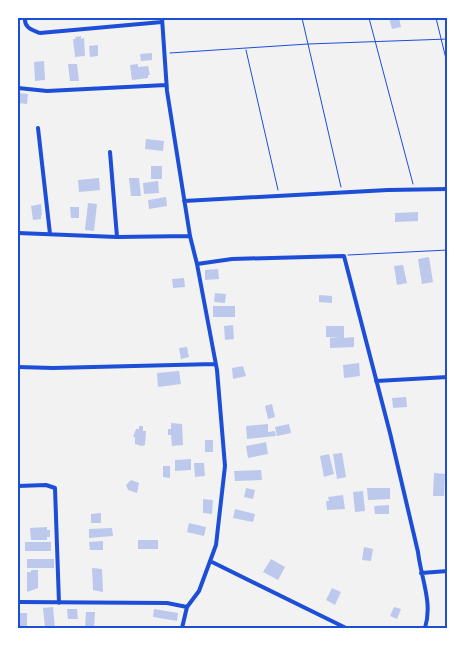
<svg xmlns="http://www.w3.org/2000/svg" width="465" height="646" viewBox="0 0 465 646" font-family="Arial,sans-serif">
<rect width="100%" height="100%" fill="#f2f2f2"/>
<path fill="#bdc9ec" d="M389,18H399L401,27L392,29Z
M81,36V39L84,38L85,56L75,57L73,39H76L75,37Z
M98,45V56L90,57L89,46Z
M152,53V60L141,61L140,54Z
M44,61L45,80L35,81L34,62Z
M68,64H77L79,81H70Z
M138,64V67L148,66L150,75H148V78L132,80L130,65Z
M18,93L28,94L27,104L18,103Z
M146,139L164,141L163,151L145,149Z
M151,166H162V179H151Z
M99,178L100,190L79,192L78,180Z
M129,178H139L141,196H131Z
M158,181L159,193L144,194L143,183Z
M166,197L167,206L149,209L148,200Z
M88,203L97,204L94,231L85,230Z
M41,204L42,215H41V219L33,220L31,206Z
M70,207H79V218H71Z
M418,212V221L395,222V213Z
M429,257L433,282L422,284L418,259Z
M403,265L407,283L397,285L394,266Z
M218,269L219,279L205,280V270Z
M184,278L185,287L173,288L172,279Z
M215,293L226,294L225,303L214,302Z
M319,295L332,296V303L319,302Z
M213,306H235V317H213Z
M233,325L234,339L225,340L224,326Z
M326,326H344V338L354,337V347L330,348V338H341L326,337Z
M187,347L189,357L181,359L179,348Z
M359,363L360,376L344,378L343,365Z
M243,366L246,376L233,379L232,368Z
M179,371L181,384L158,387L157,373Z
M406,397L407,407L393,408L392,398Z
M272,404L275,417L268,419L265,406Z
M171,423L182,424L183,445L172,446L171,435H168V429H171Z
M268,424V432L275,431L276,436L247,439L246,426Z
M289,424L291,433L277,436L275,427Z
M139,426H143V431H146L145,445L142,446L135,444V437H133L136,429H139Z
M205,440H213V452H205Z
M266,442L268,454L248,458L246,446Z
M342,453L346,477L337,479L333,454Z
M329,454L334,474L324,477L320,456Z
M191,459V470L175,471V460Z
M194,463H204L205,476L195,477Z
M163,466H170V478L163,477Z
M261,470L262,480L235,481L234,471Z
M434,473L445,474L444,496H433Z
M131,480L139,483L137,493L128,490L126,485Z
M246,488L255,490L253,499L244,497Z
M367,488H390V499L368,500Z
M363,491L365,511L355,512L353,492Z
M343,495L345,509L327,510L326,501H329L328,497Z
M203,499L213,500L212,514L203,513Z
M389,505V514H375L374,506Z
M235,509L255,514L253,522L233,518Z
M101,513V523H91V514Z
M189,523L206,527L204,536L187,532Z
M47,527V530H50V537H47V540H31L30,528Z
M112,528L113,536L89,538V529Z
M138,540H158V549H138Z
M103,541V550H90L89,542Z
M25,542H51V551H25Z
M364,547L373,549L371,561L362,560Z
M27,559H54V568H27Z
M271,559L285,567L278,580L263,572Z
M92,568L102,569L103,592L93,590Z
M31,570H38V588L27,592V572H31Z
M332,588L341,592L335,605L326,600Z
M53,607L55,628H45L43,608Z
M394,607L401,609L397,619L390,616Z
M67,609H77L78,619H68Z
M154,609L178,613L177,621L153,617Z
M86,612H95L94,628H85Z
M18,613H27V628H18Z"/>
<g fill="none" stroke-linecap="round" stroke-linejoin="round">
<path stroke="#1d4ed8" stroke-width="1" d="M302,18L341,187
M369,18L413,184
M436,18L448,67
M246,50L278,190
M170,53L308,44L448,39
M348,255L448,250"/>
<path stroke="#1d4ed8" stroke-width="4" d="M25,18C24,28 32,30 40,33L162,22
M162,18L167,91L190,236L197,264L217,370L225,466L216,545L199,591L187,607L182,628
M18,88L47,91L166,85
M38,128L50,234
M110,152L117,237
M184,201L388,190L448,189
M18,233L117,237L190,236
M197,264L232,259L344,256L390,433L418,552C421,578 433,603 425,628
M18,367L53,368L215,364
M376,381L448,377
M18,486L46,485L55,488L59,603
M210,561L346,628
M421,573L448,571
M18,602L167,603L187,607"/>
</g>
<rect width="465" height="646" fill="none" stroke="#ffffff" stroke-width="38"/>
<rect x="19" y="19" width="427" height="608" fill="none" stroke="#1d4ed8" stroke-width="2"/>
</svg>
